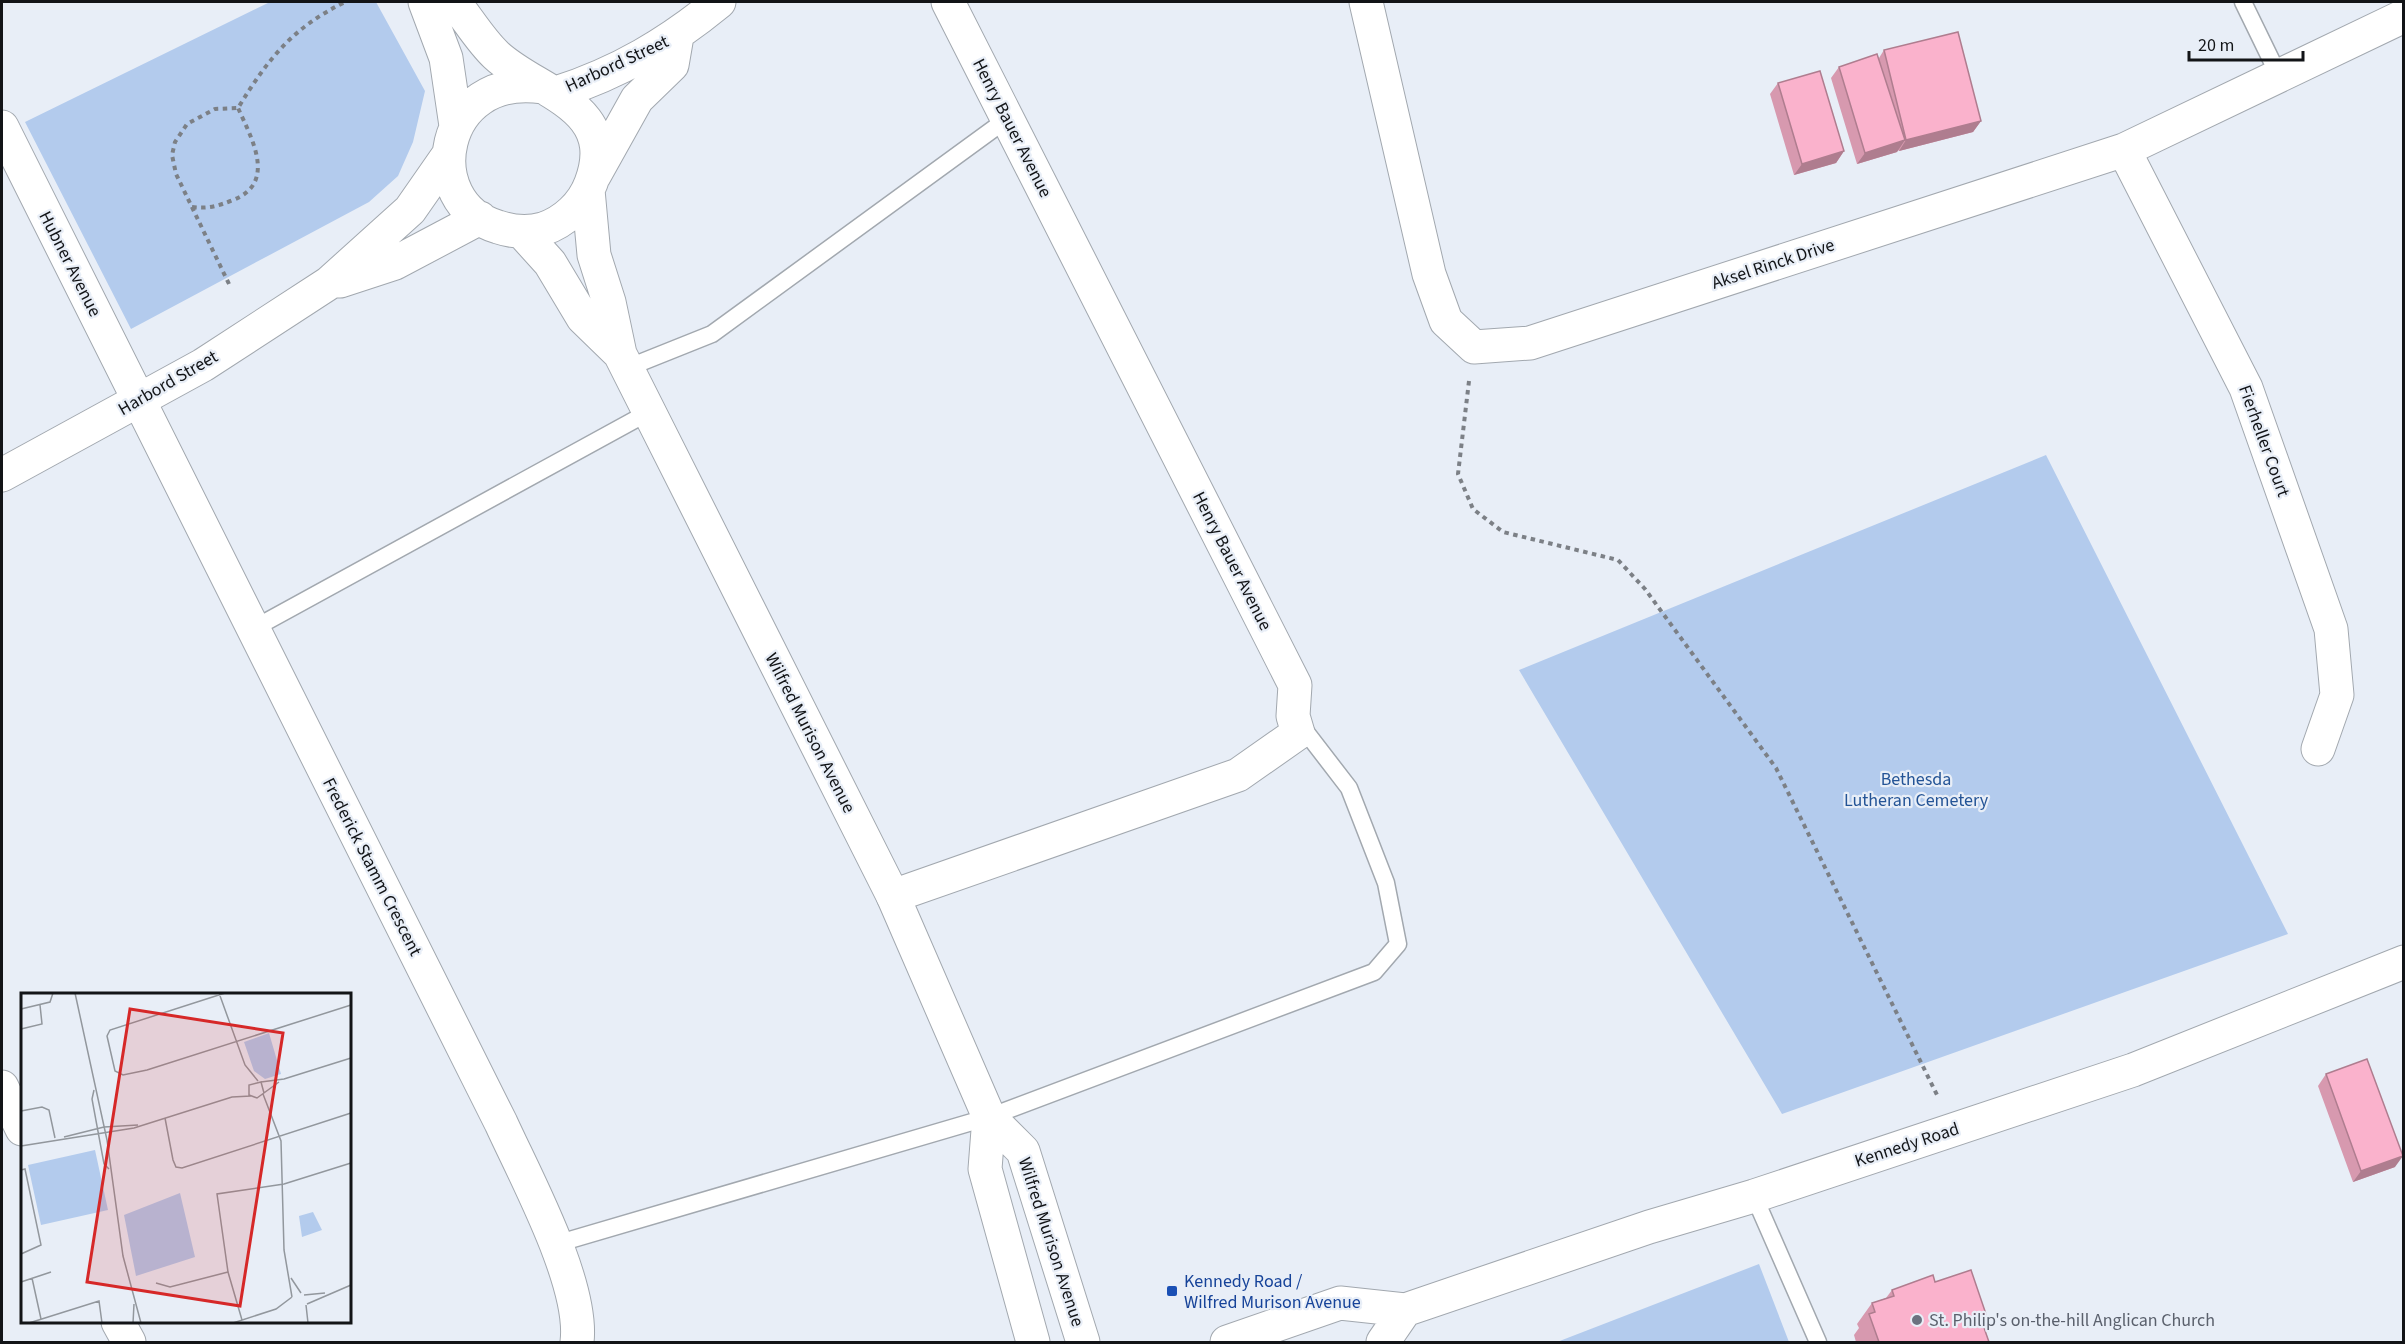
<svg xmlns="http://www.w3.org/2000/svg" width="2405" height="1344" viewBox="0 0 2405 1344" font-family="'Source Sans 3',sans-serif">
<rect width="100%" height="100%" fill="#e8eef7"/>
<path fill="#b3cbed" d="M270,2H376L425,91L413,142L398,176L369,202L131,329L25,122Z
M2046,455L2288,934L1782,1114L1519,670Z
M1759,1264L1789,1342H1557Z"/>
<g fill="none" stroke-linecap="round" stroke-linejoin="round">
<defs>
<path id="service" d="M2243,2L2279,76
M627,368L712,334L1007,119
M251,630L649,412
M1754,1196L1818,1342
M556,1244L989,1117L1374,972L1398,944L1386,883L1349,788L1299,723"/>
<path id="minor" d="M1366,2L1429,274L1446,321L1474,347L1530,343L2124,150L2404,16
M2,127L501,1123C526,1178 584,1284 577,1342
M2124,150L2246,388L2331,629L2337,695L2318,749
M893,896L1238,775L1298,733L1293,716L1295,685L948,2
M2,1087L22,1129
M118,1322L129,1342"/>
<path id="tertiary" d="M425,2L446,58L456,126
M454,2C468,19 480,40 496,55C536,93 620,105 591,183C583,205 564,222 543,229C528,233 513,232 498,227C417,203 439,71 543,87
M556,93C619,73 669,43 719,2
M594,176L637,99L672,65L677,36
M588,190L594,255L609,302L620,354L893,896L989,1117L1023,1151L1083,1342
M522,232L550,263L583,318L620,354
M340,281L395,263L480,218
M2,475L203,365L329,283L410,210L449,154
M989,1117L985,1169L1033,1342"/>
<path id="primary" d="M1227,1342L1340,1303L1405,1310L1649,1227L1754,1196L2133,1070L2404,962
M1383,1342L1405,1310"/>
</defs>
<use href="#service" stroke="#a2a8af" stroke-width="19"/>
<use href="#minor" stroke="#a2a8af" stroke-width="35"/>
<use href="#tertiary" stroke="#a2a8af" stroke-width="35"/>
<use href="#primary" stroke="#a2a8af" stroke-width="35"/>
<path stroke="#7c8086" stroke-width="4" stroke-dasharray="4.5 4.5" stroke-linecap="butt" d="M192,207C208,209 218,206 233,200C277,183 252,139 238,108
M229,284L176,174L172,155L175,142L187,124L215,109L238,108C268,59 292,28 345,2
M1469,381L1458,474L1473,509L1503,532L1618,560L1645,589L1776,768L1938,1097"/>
<use href="#service" stroke="#fff" stroke-width="16"/>
<use href="#minor" stroke="#fff" stroke-width="33"/>
<use href="#tertiary" stroke="#fff" stroke-width="33"/>
<use href="#primary" stroke="#fff" stroke-width="33"/>
</g>
<path fill="#d799af" d="M1884,50L1981,121L1973,132L1899,151L1898,150L1897,152L1857,164L1831,78L1839,67L1879,58Z
M1778,83L1844,151L1836,163L1794,175L1770,94Z
M2326,1074L2395,1167L2353,1182L2318,1086Z
M1935,1282L1988,1320L1983,1326L1989,1342H1856L1854,1335L1859,1328L1857,1324L1872,1303L1886,1298L1892,1290Z"/>
<path fill="#af7d8f" d="M1981,121L1973,132L1899,151L1906,140Z
M1905,140L1897,152L1857,164L1865,153Z
M1844,151L1836,163L1794,175L1802,164Z
M2403,1156L2395,1167L2353,1182L2361,1171Z"/>
<path fill="#fab2cc" stroke="#af7d8f" stroke-width="1.5" d="M1958,32L1981,121L1906,140L1884,50Z
M1877,54L1905,140L1865,153L1839,67Z
M1820,71L1844,151L1802,164L1778,83Z
M2367,1059L2403,1156L2361,1171L2326,1074Z
M1971,1270L1988,1320L1982,1322L1989,1342H1879L1869,1314L1875,1312L1872,1303L1894,1296L1892,1290L1933,1275L1935,1282Z"/>
<rect fill="#1a4fb4" stroke="#e8eef7" stroke-width="2" x="1166" y="1285" width="12" height="12" rx="3"/>
<circle fill="#6b7280" stroke="#e8eef7" stroke-width="2" cx="1917" cy="1320" r="6"/>
<g text-anchor="middle" dominant-baseline="central" stroke-width="4.5" stroke-linejoin="round" paint-order="stroke">
<g font-size="18" fill="#121417" stroke="#e8eef7">
<text transform="translate(617 64) rotate(-25)">Harbord Street</text>
<text transform="translate(1012 128) rotate(63)">Henry Bauer Avenue</text>
<text transform="translate(70 264) rotate(63)">Hubner Avenue</text>
<text transform="translate(1773 264) rotate(-18)">Aksel Rinck Drive</text>
<text transform="translate(168 383) rotate(-30)">Harbord Street</text>
<text transform="translate(2264 441) rotate(70)">Fierheller Court</text>
<text transform="translate(1232 561) rotate(63)">Henry Bauer Avenue</text>
<text transform="translate(810 733) rotate(63)">Wilfred Murison Avenue</text>
<text transform="translate(372 867) rotate(63)">Frederick Stamm Crescent</text>
<text transform="translate(1907 1145) rotate(-18)">Kennedy Road</text>
<text transform="translate(1051 1242) rotate(72)">Wilfred Murison Avenue</text>
</g>
<g font-size="18" fill="#245496" stroke="#e8eef7">
<text x="1916" y="779">Bethesda<tspan x="1916" dy="21">Lutheran Cemetery</tspan></text>
</g>
<g font-size="18" fill="#164399" stroke="#e8eef7" text-anchor="start">
<text x="1184" y="1281">Kennedy Road /<tspan x="1184" dy="21">Wilfred Murison Avenue</tspan></text>
</g>
<g font-size="18" fill="#5b616d" stroke="#e8eef7" text-anchor="start">
<text x="1929" y="1320">St. Philip's on-the-hill Anglican Church</text>
</g>
</g>
<g transform="translate(21 993)">
<rect width="330" height="330" fill="#e8eef7"/>
<path d="M248,40L260,81L244,86L233,78L223,49ZM74,157L87,217L20,232L7,172ZM159,200L174,264L115,283L103,222ZM292,219L301,237L281,244L278,223Z" fill="#b3cbed"/>
<path fill="none" stroke="#92979d" stroke-width="1.5" d="M54,0L86,147L102,263L120,330M198,0L224,72L237,88M204,0L89,37L86,43L94,78L102,82L126,77L330,12M0,16L29,9L32,0M0,36L21,31L19,12M240,89L263,86L330,65M73,97L71,106L83,171L88,176M243,100L240,89L228,92V102L236,105L258,89M242,101L260,148L263,257L271,304M0,118L21,114L28,117L34,145M144,125L152,167L155,174L161,175L330,120M43,144L83,134L117,132M0,153L113,135L211,104L230,103M0,177L4,176L20,252L0,261M11,285L20,326M270,285L280,300M0,289L30,279M135,290L149,294L207,279M283,302L304,300M286,311L330,292M285,312L287,330M221,327L207,279L196,201L263,191L330,170M8,330L78,308L81,330M112,330L113,311M212,330L255,316L271,304"/>
<path fill="#d62828" fill-opacity="0.15" stroke="#d62828" stroke-width="3" d="M109,16L262,40L219,313L66,289Z"/>
<rect width="330" height="330" fill="none" stroke="#121417" stroke-width="3"/>
</g>
<rect width="2405" height="1344" fill="none" stroke="#121417" stroke-width="6"/>
<path d="M2189 51v9h114v-9" fill="none" stroke="#121417" stroke-width="3"/>
<text x="2198" y="51" font-size="18" fill="#121417" stroke="#e8eef7" stroke-width="4.5" paint-order="stroke">20 m</text>
</svg>
